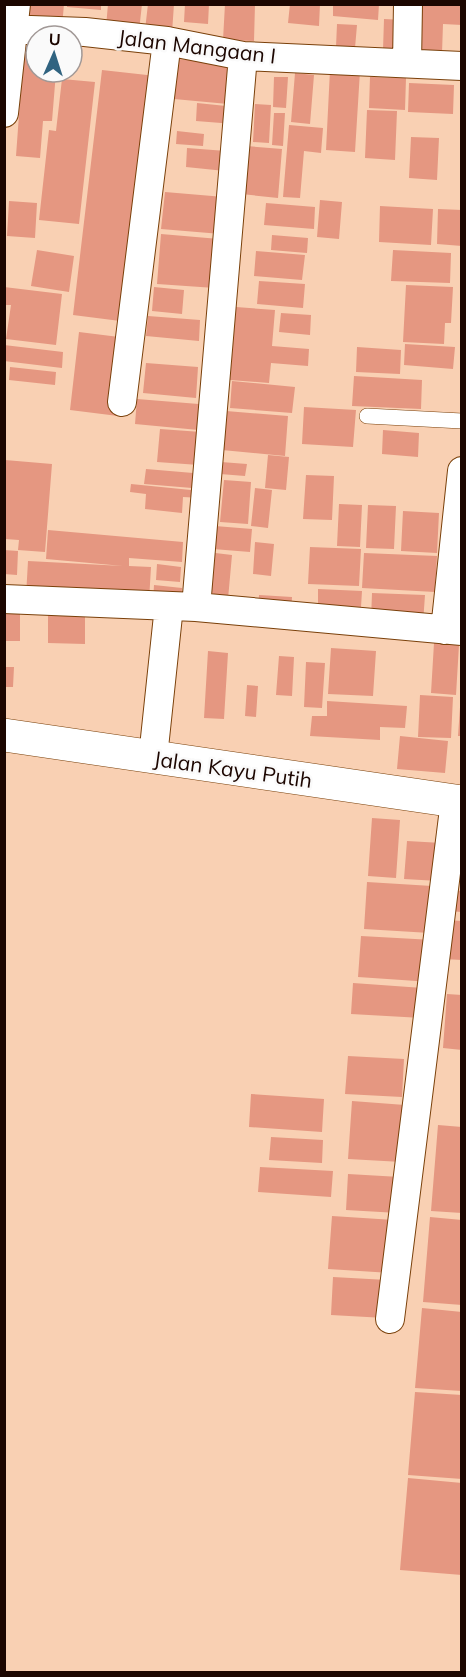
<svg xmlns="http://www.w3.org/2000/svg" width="466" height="1677" viewBox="0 0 466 1677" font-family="Mulish,sans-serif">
<rect width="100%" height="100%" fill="#f9d0b3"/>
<path fill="#e59781" d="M30,4H64L62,27L28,24Z
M67,4H101V10L67,7Z
M108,4H142L139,31L106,27Z
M148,4H174L172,33L145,30Z
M185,4H209L208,24L184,22Z
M225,4H255L254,41L223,40Z
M290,4H320L319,26L288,23Z
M333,4H379L378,20L333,16Z
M411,4H462V25L443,24L442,53L409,51Z
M384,19L404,20L403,51L383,50Z
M337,24L357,25L355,48L336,47Z
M24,46L36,47V72H56L52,121H43L40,158L16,156Z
M178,59L232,64L228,104L174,99Z
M102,70L156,76L128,322L73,315Z
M330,70L360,71L355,152L326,150Z
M295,73L314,75L310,124L291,122Z
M274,77H288L286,108L273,107Z
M370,77L406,78L405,110L369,108Z
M62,79L95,82L79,224L39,220L49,130L56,131Z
M409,83L454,85L453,114L408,112Z
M197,103L236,107L234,124L196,121Z
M255,104L271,105L269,143L253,142Z
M367,110L397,111L395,160L365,158Z
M274,113H285L283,146L272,145Z
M289,125L323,128L321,153L304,151L300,198L283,197Z
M177,131L204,134L203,146L176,144Z
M411,137L439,138L437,180L409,178Z
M246,146L282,149L278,198L241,194Z
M187,148L226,151L225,171L186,167Z
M165,192L224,197L221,234L161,229Z
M320,200L342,202L339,239L317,237Z
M9,201L37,203L35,238L7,236Z
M266,203L315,207L314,229L264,225Z
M380,206L433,209L431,245L379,242Z
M438,209L462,210V246L437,244Z
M161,234L219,239L215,288L157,284Z
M272,235L308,238L307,253L271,250Z
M37,250L74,256L69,292L31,286Z
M393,250L451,253L450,283L391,281Z
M256,251L305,255L302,280L254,276Z
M259,281L305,284L303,308L257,304Z
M406,285L453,287L451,323H445L444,344L403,342Z
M4,287L62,294L56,345L6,339L11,305H4Z
M154,287L184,290L182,314L152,311Z
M236,307L275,310L272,346L309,349L308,366L271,363L269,383L230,380Z
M281,313L311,315L310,335L279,332Z
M148,316L200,320L199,341L146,336Z
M79,332L127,338L118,416L70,410Z
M405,344L455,347L453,369L404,365Z
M4,345L63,352L62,368L4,361Z
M357,347L401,350L400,374L356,372Z
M146,363L198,367L196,398L143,393Z
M10,367L56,372L55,385L9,380Z
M354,376L422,380L421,409L352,406Z
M232,381L295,387L292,413L230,408Z
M137,399L211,405L209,431L135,424Z
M304,407L356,410L353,447L302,444Z
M226,411L288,416L285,456L222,450Z
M160,429L201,432L199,465L157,462Z
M383,430L419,433L418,457L382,454Z
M268,455L289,457L286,490L265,488Z
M5,460L52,464L45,552L18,550L19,540L5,539Z
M221,462L247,464L245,476L220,474Z
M146,469L205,474L204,489L144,484Z
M306,475L334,476L332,520L303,519Z
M224,480L251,482L248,524L220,522Z
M131,484L201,491V498L183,497L182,513L145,509L146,494L130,492Z
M255,488L272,490L268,528L251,526Z
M339,504L362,505L360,547L337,546Z
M368,505L396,506L394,549L366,548Z
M403,511L439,513L437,553L401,551Z
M215,526L252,529L250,552L213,549Z
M48,530L183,542L182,562L129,558V566L151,567L149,601L26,596L28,561L123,566L46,559Z
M255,542L274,544L271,576L253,574Z
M310,547L361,549L359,586L308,584Z
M4,550L18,551L17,575L4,574Z
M207,552L232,555L228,599L203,597Z
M364,553L437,556L435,592L362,588Z
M157,564L181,567L180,582L156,580Z
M154,585L182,588L181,605L153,603Z
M318,589L362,591L361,607L318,605Z
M372,593L425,595L423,623L371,620Z
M259,595L292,597L291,613L258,611Z
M4,608H20V641H4Z
M48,611L85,612V644L48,643Z
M434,643L459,645L456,695L431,693Z
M331,648L376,651L373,696L328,694Z
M208,651L228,653L224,719L204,718Z
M279,656L294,657L292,696L276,695Z
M306,662L325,663L322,708L304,707Z
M4,667H14L13,687H4Z
M247,685L258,686L256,717L245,716Z
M420,695L453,697L451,738L418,737Z
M327,701L407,706L405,728L380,727V740L310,736L312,716H327Z
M460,707H462V736H458Z
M400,736L448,741L445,773L397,769Z
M372,818L400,820L396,878L368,876Z
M407,841L442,843L439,881L404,879Z
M367,882L432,886L430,933L364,929Z
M450,890L462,891V912L448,911Z
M446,920L462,921V960L443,959Z
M361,936L433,940L431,982L358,977Z
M353,983L423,988L422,1018L351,1014Z
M447,994L462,995V1050L443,1048Z
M348,1056L404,1059L402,1097L345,1094Z
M251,1094L324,1099L322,1132L249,1127Z
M352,1101L405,1105L402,1162L348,1159Z
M438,1125L462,1127V1213L431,1211Z
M271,1137L323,1140L322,1163L269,1160Z
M260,1167L333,1171L331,1197L258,1192Z
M348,1174L400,1177L398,1213L346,1210Z
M332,1216L394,1220L391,1273L328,1269Z
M430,1217L462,1220V1305L423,1302Z
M333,1277L387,1280L385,1318L331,1315Z
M422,1308L462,1312V1391L415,1388Z
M415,1392L462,1395V1479L408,1475Z
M408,1478L462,1483V1575L400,1570Z"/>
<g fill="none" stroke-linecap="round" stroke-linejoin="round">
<defs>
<path id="service" d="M367,416L462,421"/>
<path id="minor" d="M4,29L85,32L167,41L243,56L462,66
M407,63L408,4
M4,113L16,4
M122,402L167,41
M4,599L196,607L462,631
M196,607L243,56
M445,630L462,471
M153,757L169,606
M390,1319L455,801"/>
<path id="tertiary" d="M4,735L462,802"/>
</defs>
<use href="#service" stroke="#7a400a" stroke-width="16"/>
<use href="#minor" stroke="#7a400a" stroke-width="30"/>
<use href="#tertiary" stroke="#7a400a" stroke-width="34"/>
<use href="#service" stroke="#fff" stroke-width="15"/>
<use href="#minor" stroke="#fff" stroke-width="28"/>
<use href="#tertiary" stroke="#fff" stroke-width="33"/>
</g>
<g text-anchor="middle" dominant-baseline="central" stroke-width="5" stroke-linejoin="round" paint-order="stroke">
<g font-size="21" fill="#1c0600" stroke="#fafafa">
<text transform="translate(197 46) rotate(7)">Jalan Mangaan I</text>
<text transform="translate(233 769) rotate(8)">Jalan Kayu Putih</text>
</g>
</g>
<rect width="466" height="1677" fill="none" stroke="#1c0600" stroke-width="12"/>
<g transform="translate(54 54) rotate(3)"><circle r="28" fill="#fafafa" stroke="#a19896" stroke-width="1.5"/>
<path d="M0-4.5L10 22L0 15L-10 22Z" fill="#306380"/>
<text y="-9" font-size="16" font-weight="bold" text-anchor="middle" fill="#1c0600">U</text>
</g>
</svg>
